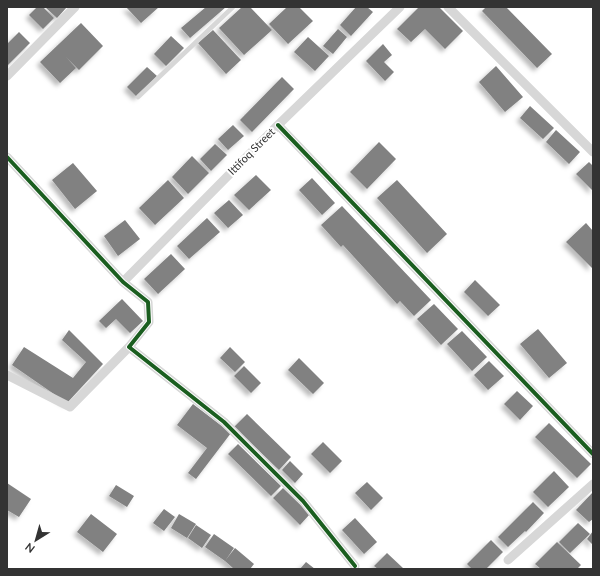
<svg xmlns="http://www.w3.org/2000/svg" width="600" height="576" viewBox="0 0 600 576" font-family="Lato,sans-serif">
<defs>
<filter id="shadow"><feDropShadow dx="-3.5" dy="3.5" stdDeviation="2" flood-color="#0004"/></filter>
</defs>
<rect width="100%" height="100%" fill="#fff"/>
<path fill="#818181" filter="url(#shadow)" d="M37,7H43L54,18L43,29L29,15Z
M45,7H67L57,18Z
M126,7H159L141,23Z
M206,7H226L190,38L181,28Z
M242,7H250L272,30L244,55L219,28Z
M287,7H299L313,21L288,44L269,24Z
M356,7H367L373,12L351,36L340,25Z
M419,7H439L463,31L445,49L425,29L411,42L397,29Z
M486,7H506L552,54L537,68L482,11Z
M81,23L103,46L79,70L66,57L76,68L60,83L40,62Z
M338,29L347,37L333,54L323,46Z
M213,30L241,60L226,74L198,43Z
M19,32L30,43L7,66V44Z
M171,36L184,48L166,66L154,54Z
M308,37L329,56L315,71L294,52Z
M383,44L392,55L384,62L394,72L385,81L366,61Z
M496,66L523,97L505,112L479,82Z
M147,67L157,76L137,97L127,87Z
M282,77L294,89L252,132L240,120Z
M530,106L554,128L543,139L520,118Z
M233,125L244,136L228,150L218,139Z
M556,130L580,152L569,164L546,142Z
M379,142L396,159L367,189L350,172Z
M215,144L227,155L211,171L200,159Z
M192,156L209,173L188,194L172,177Z
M589,162L593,166V191L576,174Z
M73,163L97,191L75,209L52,180Z
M256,175L271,190L249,210L234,195Z
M312,178L335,203L322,215L299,190Z
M168,180L184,198L155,225L139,208Z
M397,180L447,234L427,253L377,198Z
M229,200L243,215L228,228L214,213Z
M342,206L431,300L414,316L400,301L397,304L343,245L341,247L321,225Z
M207,218L220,232L189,259L177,246Z
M125,220L140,239L118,256L104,236Z
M586,223L593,231L592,268L566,242Z
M171,254L185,269L158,294L144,279Z
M475,280L500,305L488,316L464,292Z
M122,299L143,321L130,333L116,319L106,328L99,321Z
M434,304L458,329L441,345L417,319Z
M538,329L567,363L549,378L520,344Z
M69,330L103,364L67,403L12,365L24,347L73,378L86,362L62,340Z
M462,331L487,357L472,371L447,344Z
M230,347L245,362L235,372L220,358Z
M299,358L324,383L313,394L288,370Z
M489,361L504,376L488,390L474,375Z
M244,366L261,383L251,393L234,376Z
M517,391L533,406L520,420L504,404Z
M193,404L231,433L196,479L188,473L207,448L177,425Z
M247,414L291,457L279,470L234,427Z
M549,423L591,464L577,478L535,437Z
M323,442L342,461L330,473L311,454Z
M238,444L281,486L271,496L228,454Z
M290,461L303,474L295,483L282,470Z
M554,471L569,487L548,507L533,492Z
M367,482L383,498L371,510L355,493Z
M7,483L31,499L19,517L7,510Z
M116,485L134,496L127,507L109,496Z
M283,488L310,514L300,525L273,498Z
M593,492V519L589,522L576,510Z
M533,502L544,513L526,532L525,531L508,547L498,537Z
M164,509L175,517L164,531L153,523Z
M91,514L117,534L103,552L77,532Z
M179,514L196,524L187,538L171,528Z
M355,518L377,542L364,554L342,530Z
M578,523L590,534L570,553L559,542Z
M196,525L211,535L202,548L188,538Z
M593,531V545L587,539Z
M214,534L234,548L225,561L205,547Z
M491,540L503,552L486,569H472L467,564Z
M557,542L581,565L577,569H541L535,564Z
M235,548L254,564L250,569H234L225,561Z
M387,553L404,569H378L374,566Z
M306,562L315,569H300Z"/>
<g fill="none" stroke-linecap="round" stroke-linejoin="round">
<path stroke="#d7d7d7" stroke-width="4.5" d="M138,97L233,7"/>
<path stroke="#d7d7d7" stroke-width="9" d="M448,7L593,152
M7,76L75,7
M278,125L593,454
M7,157L123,282L148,302L149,322L129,347L224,422L303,501L355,566
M123,282L278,125L400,7
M7,375L70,407L129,347
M508,560L593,484"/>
<defs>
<path id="cycleway" d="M278,125L593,454
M7,157L123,282L148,302L149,322L129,347L224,422L303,501L355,566"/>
</defs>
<use href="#cycleway" stroke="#fff" stroke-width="6"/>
<use href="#cycleway" stroke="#1b5e20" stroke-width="4"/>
</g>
<g text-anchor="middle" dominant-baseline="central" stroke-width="4" stroke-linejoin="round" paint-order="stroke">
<g font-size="11" fill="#333" stroke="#fff">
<text transform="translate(251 151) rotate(-45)">Ittifoq Street</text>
</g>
</g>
<rect width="600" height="576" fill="none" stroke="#333333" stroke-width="16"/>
<g transform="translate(36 540) rotate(217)" stroke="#ffffff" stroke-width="3" paint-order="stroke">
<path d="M0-3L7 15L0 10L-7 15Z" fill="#333333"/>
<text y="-6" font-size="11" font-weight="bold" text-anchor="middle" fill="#333333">N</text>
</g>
</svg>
